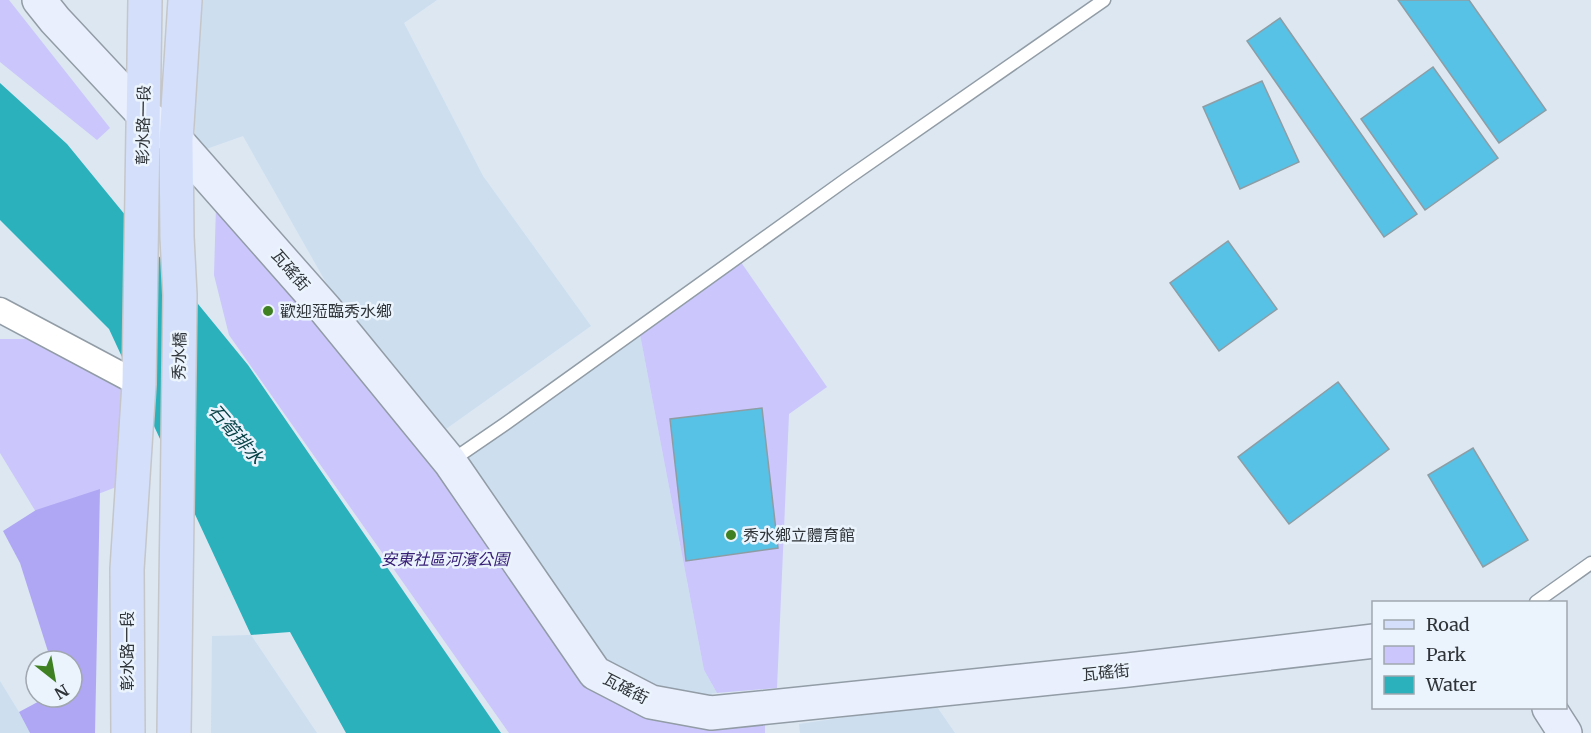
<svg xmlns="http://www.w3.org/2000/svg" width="1591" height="733" viewBox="0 0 1591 733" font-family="Merriweather,'Noto Sans TC',serif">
<rect width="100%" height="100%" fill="#dce7f2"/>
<path fill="#cddeef" d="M195,0H437L404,23L483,176L591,326L436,436L328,286L243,136L195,153Z
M638,324L704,670L717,693L691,696L616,683L449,461Z
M251,635L317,733H211L212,636Z
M0,681L19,712L30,733H0Z
M935,704L955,733H800L799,724Z"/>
<path fill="#cbc6fb" d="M0,0H9L110,128L97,140L0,62Z
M217,173L419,446L580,672L765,722V733H509L229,335L214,275Z
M736,255L827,387L789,414L777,688L717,693L704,670L638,324Z
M0,339H26L130,391L129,482L39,517L0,453Z"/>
<path fill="#b0a7f4" d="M100,489L95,733H30L19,712L47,697H72V661H51L20,563L3,531L36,510Z"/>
<path fill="#2ab1bb" d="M0,83L67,144L248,365L501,733H346L290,632L251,635L109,329L0,220Z"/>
<path fill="#58c1e6" stroke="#8e9da4" stroke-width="1.5" d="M1398,0H1469L1546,110L1499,143Z
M1280,18L1417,214L1384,237L1247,41Z
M1433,67L1498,158L1425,210L1361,119Z
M1262,81L1299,162L1240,189L1203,107Z
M1228,241L1277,309L1219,351L1170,283Z
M1338,382L1389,449L1289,524L1238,457Z
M762,408L778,548L686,561L670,419Z
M1473,448L1528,540L1483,567L1428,475Z"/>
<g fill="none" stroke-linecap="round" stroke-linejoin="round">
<defs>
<path id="lane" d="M451,461L505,424L848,178L1104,0
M1536,602L1591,563"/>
<path id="street" d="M0,310L139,384"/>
<path id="secondary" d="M39,0L55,20L143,114L176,140L325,309L450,462L595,673L651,702L711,713L1128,670L1374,641
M1549,708L1565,733"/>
<path id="primary" d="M128,733L127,569L139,384L145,0
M174,733L180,295L177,237L176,140L185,0"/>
</defs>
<use href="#lane" stroke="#919ca6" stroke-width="15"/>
<use href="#street" stroke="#919ca6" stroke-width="27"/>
<use href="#secondary" stroke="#919ca6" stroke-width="36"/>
<use href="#primary" stroke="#c5c6c7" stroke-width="36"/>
<use href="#lane" stroke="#fff" stroke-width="12"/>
<use href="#street" stroke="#fff" stroke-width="24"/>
<use href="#secondary" stroke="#eaeffd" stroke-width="33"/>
<use href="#primary" stroke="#d4e0fb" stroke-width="33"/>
</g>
<g fill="#3f8122" stroke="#ebf4fd" stroke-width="2">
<circle cx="268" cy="311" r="6"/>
<circle cx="731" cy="535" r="6"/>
</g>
<g text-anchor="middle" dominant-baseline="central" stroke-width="5" stroke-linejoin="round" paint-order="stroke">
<g font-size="16" fill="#2f3438" stroke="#ebf4fd">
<text transform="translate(143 125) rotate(-89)">彰水路一段</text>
<text transform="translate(291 270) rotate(49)">瓦磘街</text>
<text transform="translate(179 356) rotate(-89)">秀水橋</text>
<text transform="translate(127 651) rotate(-90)">彰水路一段</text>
<text transform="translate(1106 672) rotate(-6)">瓦磘街</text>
<text transform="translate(626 688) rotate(27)">瓦磘街</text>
</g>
<g font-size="16" fill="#2f3438" stroke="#ebf4fd" text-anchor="start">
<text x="280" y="311">歡迎蒞臨秀水鄉</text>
<text x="743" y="535">秀水鄉立體育館</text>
</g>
<g font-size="16" font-style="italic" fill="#382077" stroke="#ebf4fd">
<text x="445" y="559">安東社區河濱公園</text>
</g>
<g font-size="18" font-style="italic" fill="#054145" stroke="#ebf4fd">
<text transform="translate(236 434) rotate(49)">石筍排水</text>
</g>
</g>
<rect x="1372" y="601" width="195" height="108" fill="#ebf4fd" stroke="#a0a7ae" stroke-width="1.5"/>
<rect x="1384" y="620" width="30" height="9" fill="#d4e0fb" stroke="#a0a7ae" stroke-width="1.5"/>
<text x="1426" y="631" font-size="18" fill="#2f3438">Road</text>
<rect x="1384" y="646" width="30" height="18" fill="#cbc6fb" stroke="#a0a7ae" stroke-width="1.5"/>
<text x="1426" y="661" font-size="18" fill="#2f3438">Park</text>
<rect x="1384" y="676" width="30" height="18" fill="#2ab1bb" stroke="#a0a7ae" stroke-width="1.5"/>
<text x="1426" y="691" font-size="18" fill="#2f3438">Water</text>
<g transform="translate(54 679) rotate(149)"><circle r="28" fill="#ebf4fd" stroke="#a0a7ae" stroke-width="1.5"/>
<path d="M0-4.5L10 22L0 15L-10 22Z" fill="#3f8122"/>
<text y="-9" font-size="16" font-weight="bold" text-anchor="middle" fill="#2f3438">N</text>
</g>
</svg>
